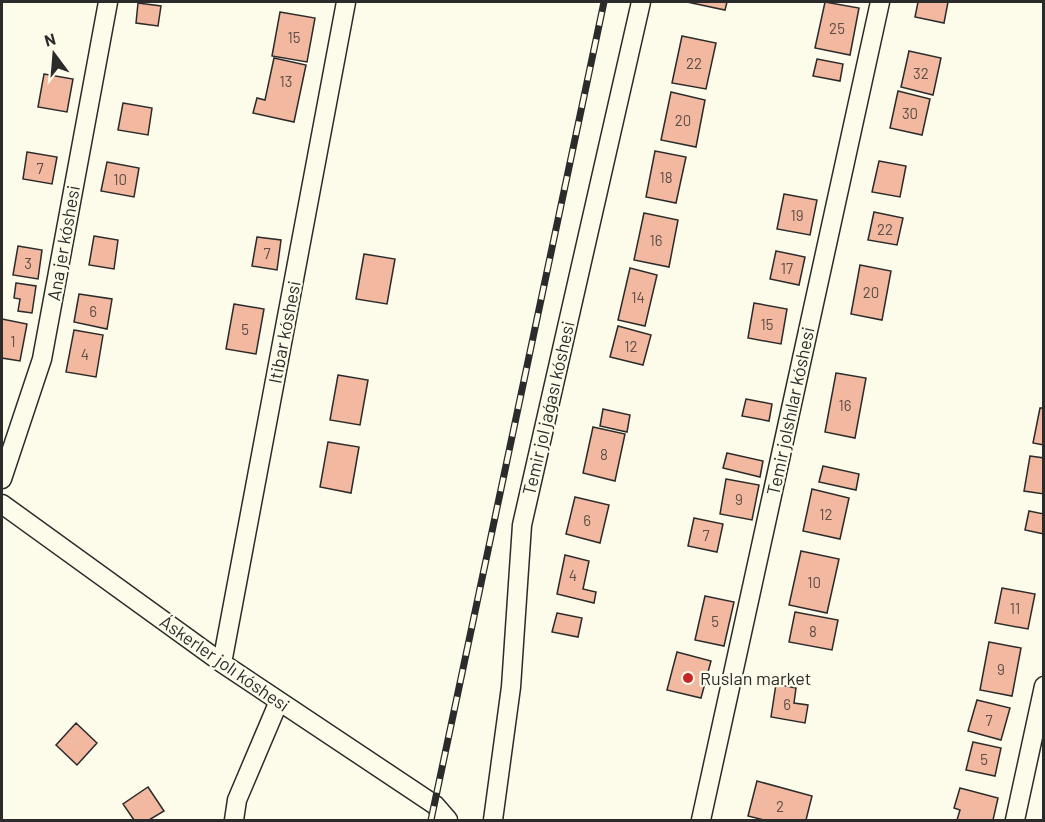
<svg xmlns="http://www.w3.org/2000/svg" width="1045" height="822" viewBox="0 0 1045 822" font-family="Barlow,sans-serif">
<rect width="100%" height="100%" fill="#fdfbea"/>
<path fill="#f2b8a0" stroke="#2b2b2b" stroke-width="1.5" d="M687,2H727L725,10Z
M825,2L859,8L850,55L815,48Z
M918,2H948L944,23L915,17Z
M138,3L161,6L158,26L136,23Z
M280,12L315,18L307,62L272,56Z
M682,36L716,43L706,89L672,83Z
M909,51L941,58L933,95L901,87Z
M274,58L306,65L294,122L253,113L257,98L265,100Z
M817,59L843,64L840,81L813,76Z
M44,74L73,79L67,112L38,107Z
M898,91L930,99L922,135L890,128Z
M671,92L705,100L696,147L661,140Z
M123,103L152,108L148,135L118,130Z
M655,151L686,157L676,203L646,197Z
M27,152L57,157L52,184L23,179Z
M879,161L906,166L900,197L872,192Z
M107,162L139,168L134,197L101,191Z
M784,194L817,200L810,235L777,229Z
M874,212L903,218L897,245L868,240Z
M644,213L678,220L669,267L634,260Z
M94,236L118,240L114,269L89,265Z
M257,237L281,240L277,270L252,266Z
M18,246L42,250L38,279L13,275Z
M776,251L805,257L799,285L770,279Z
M364,254L395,259L387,304L356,299Z
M860,265L891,271L882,320L851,314Z
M630,268L657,275L645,326L618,320Z
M16,283L36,286L32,313L18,311L20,299L14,298Z
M79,294L112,299L107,329L74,322Z
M754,303L787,309L781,344L748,338Z
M234,304L264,309L256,354L226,349Z
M2,319L27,324L20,361L2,358Z
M618,326L651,335L643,365L610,357Z
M74,330L103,335L96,377L66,372Z
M836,373L866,378L855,438L825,432Z
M338,375L368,380L360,425L330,420Z
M746,399L772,404L769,421L742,416Z
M1040,408H1044V445L1033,443Z
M603,409L630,415L627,432L600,426Z
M593,427L625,434L615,481L583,473Z
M328,442L359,447L351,493L320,487Z
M727,453L763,461L760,477L723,468Z
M1030,456L1044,458V494L1024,491Z
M823,466L859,474L856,490L819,482Z
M726,479L759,485L752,520L720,514Z
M812,489L849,498L840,539L803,531Z
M575,497L609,505L600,543L566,534Z
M1029,511L1044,514V534L1025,530Z
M694,518L723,524L717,552L688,546Z
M801,551L839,559L827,613L789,605Z
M565,555L589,561L583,589L596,592L594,603L557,594Z
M1002,588L1035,594L1028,629L995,623Z
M705,596L734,602L724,646L695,640Z
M795,612L838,620L832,650L789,642Z
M557,613L582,618L578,637L552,632Z
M989,642L1021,648L1012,696L980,690Z
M677,652L711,661L701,698L667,690Z
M776,684L796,688L794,703L808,705L805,723L771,717Z
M977,700L1010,708L1001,740L968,731Z
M76,723L97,743L77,765L56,745Z
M973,742L1001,748L995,776L966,770Z
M757,781L812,796L806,820H764L748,816Z
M148,787L164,811L149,820H134L123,804Z
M960,788L998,798L993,820H957L960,810L954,808Z"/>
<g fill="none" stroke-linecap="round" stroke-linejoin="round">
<defs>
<path id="minor" d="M2,479L42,359L108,2
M2,504L222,663L435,805L448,820
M222,663L346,2
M234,820L237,800L279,701
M493,820L511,687L522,525L641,2
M701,820L880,2
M1015,820L1044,686"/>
</defs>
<use href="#minor" stroke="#2b2b2b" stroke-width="21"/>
<use href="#minor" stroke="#fdfbea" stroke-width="18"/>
<defs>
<path id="rail" d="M431,820L604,2"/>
</defs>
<use href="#rail" stroke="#2b2b2b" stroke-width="7"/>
<use href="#rail" stroke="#fdfbea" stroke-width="4.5" stroke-dasharray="14" stroke-linecap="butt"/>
</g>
<circle fill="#c62828" stroke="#fdfbea" stroke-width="2" cx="688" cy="678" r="6"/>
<g text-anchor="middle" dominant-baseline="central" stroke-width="4.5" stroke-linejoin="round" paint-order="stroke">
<g font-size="15" fill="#5d4e48">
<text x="837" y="28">25</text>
<text x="294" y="37">15</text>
<text x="694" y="63">22</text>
<text x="921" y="73">32</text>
<text x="286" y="81">13</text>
<text x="910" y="113">30</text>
<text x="683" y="120">20</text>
<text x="40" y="168">7</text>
<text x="666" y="177">18</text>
<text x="120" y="179">10</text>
<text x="797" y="215">19</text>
<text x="885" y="229">22</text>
<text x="656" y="240">16</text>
<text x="267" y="253">7</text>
<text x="28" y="263">3</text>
<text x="787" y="268">17</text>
<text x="871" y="292">20</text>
<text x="638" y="297">14</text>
<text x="93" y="311">6</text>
<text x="767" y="324">15</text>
<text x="245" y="329">5</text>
<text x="13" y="341">1</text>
<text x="631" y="346">12</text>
<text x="85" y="354">4</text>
<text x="845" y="405">16</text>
<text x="604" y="454">8</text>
<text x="739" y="499">9</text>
<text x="826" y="514">12</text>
<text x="587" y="520">6</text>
<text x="706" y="535">7</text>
<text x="573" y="575">4</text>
<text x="814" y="582">10</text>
<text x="1015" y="608">11</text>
<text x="715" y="621">5</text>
<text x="813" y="631">8</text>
<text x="1001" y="669">9</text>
<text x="787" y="704">6</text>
<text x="989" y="720">7</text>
<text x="984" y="759">5</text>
<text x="780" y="806">2</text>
</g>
<g font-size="18" fill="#2b2b2b" stroke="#fdfbea">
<text transform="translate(63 243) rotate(-80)">Ana jer kóshesi</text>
<text transform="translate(284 332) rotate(-79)">Itibar kóshesi</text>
<text transform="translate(548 408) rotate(-77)">Temir jol jaǵası kóshesi</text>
<text transform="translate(790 411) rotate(-78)">Temir jolshılar kóshesi</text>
<text transform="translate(225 663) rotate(35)">Áskerler jolı kóshesi</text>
</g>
<g font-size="18" fill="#2b2b2b" stroke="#fdfbea" text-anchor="start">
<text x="700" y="678">Ruslan market</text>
</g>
</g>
<rect width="1045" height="822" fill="none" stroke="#2b2b2b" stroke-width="6"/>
<g transform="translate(54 54) rotate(344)" stroke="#fdfbea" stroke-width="4.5" paint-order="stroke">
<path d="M0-4.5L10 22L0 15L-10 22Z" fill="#2b2b2b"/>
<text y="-9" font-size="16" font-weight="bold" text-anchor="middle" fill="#2b2b2b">N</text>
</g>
</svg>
